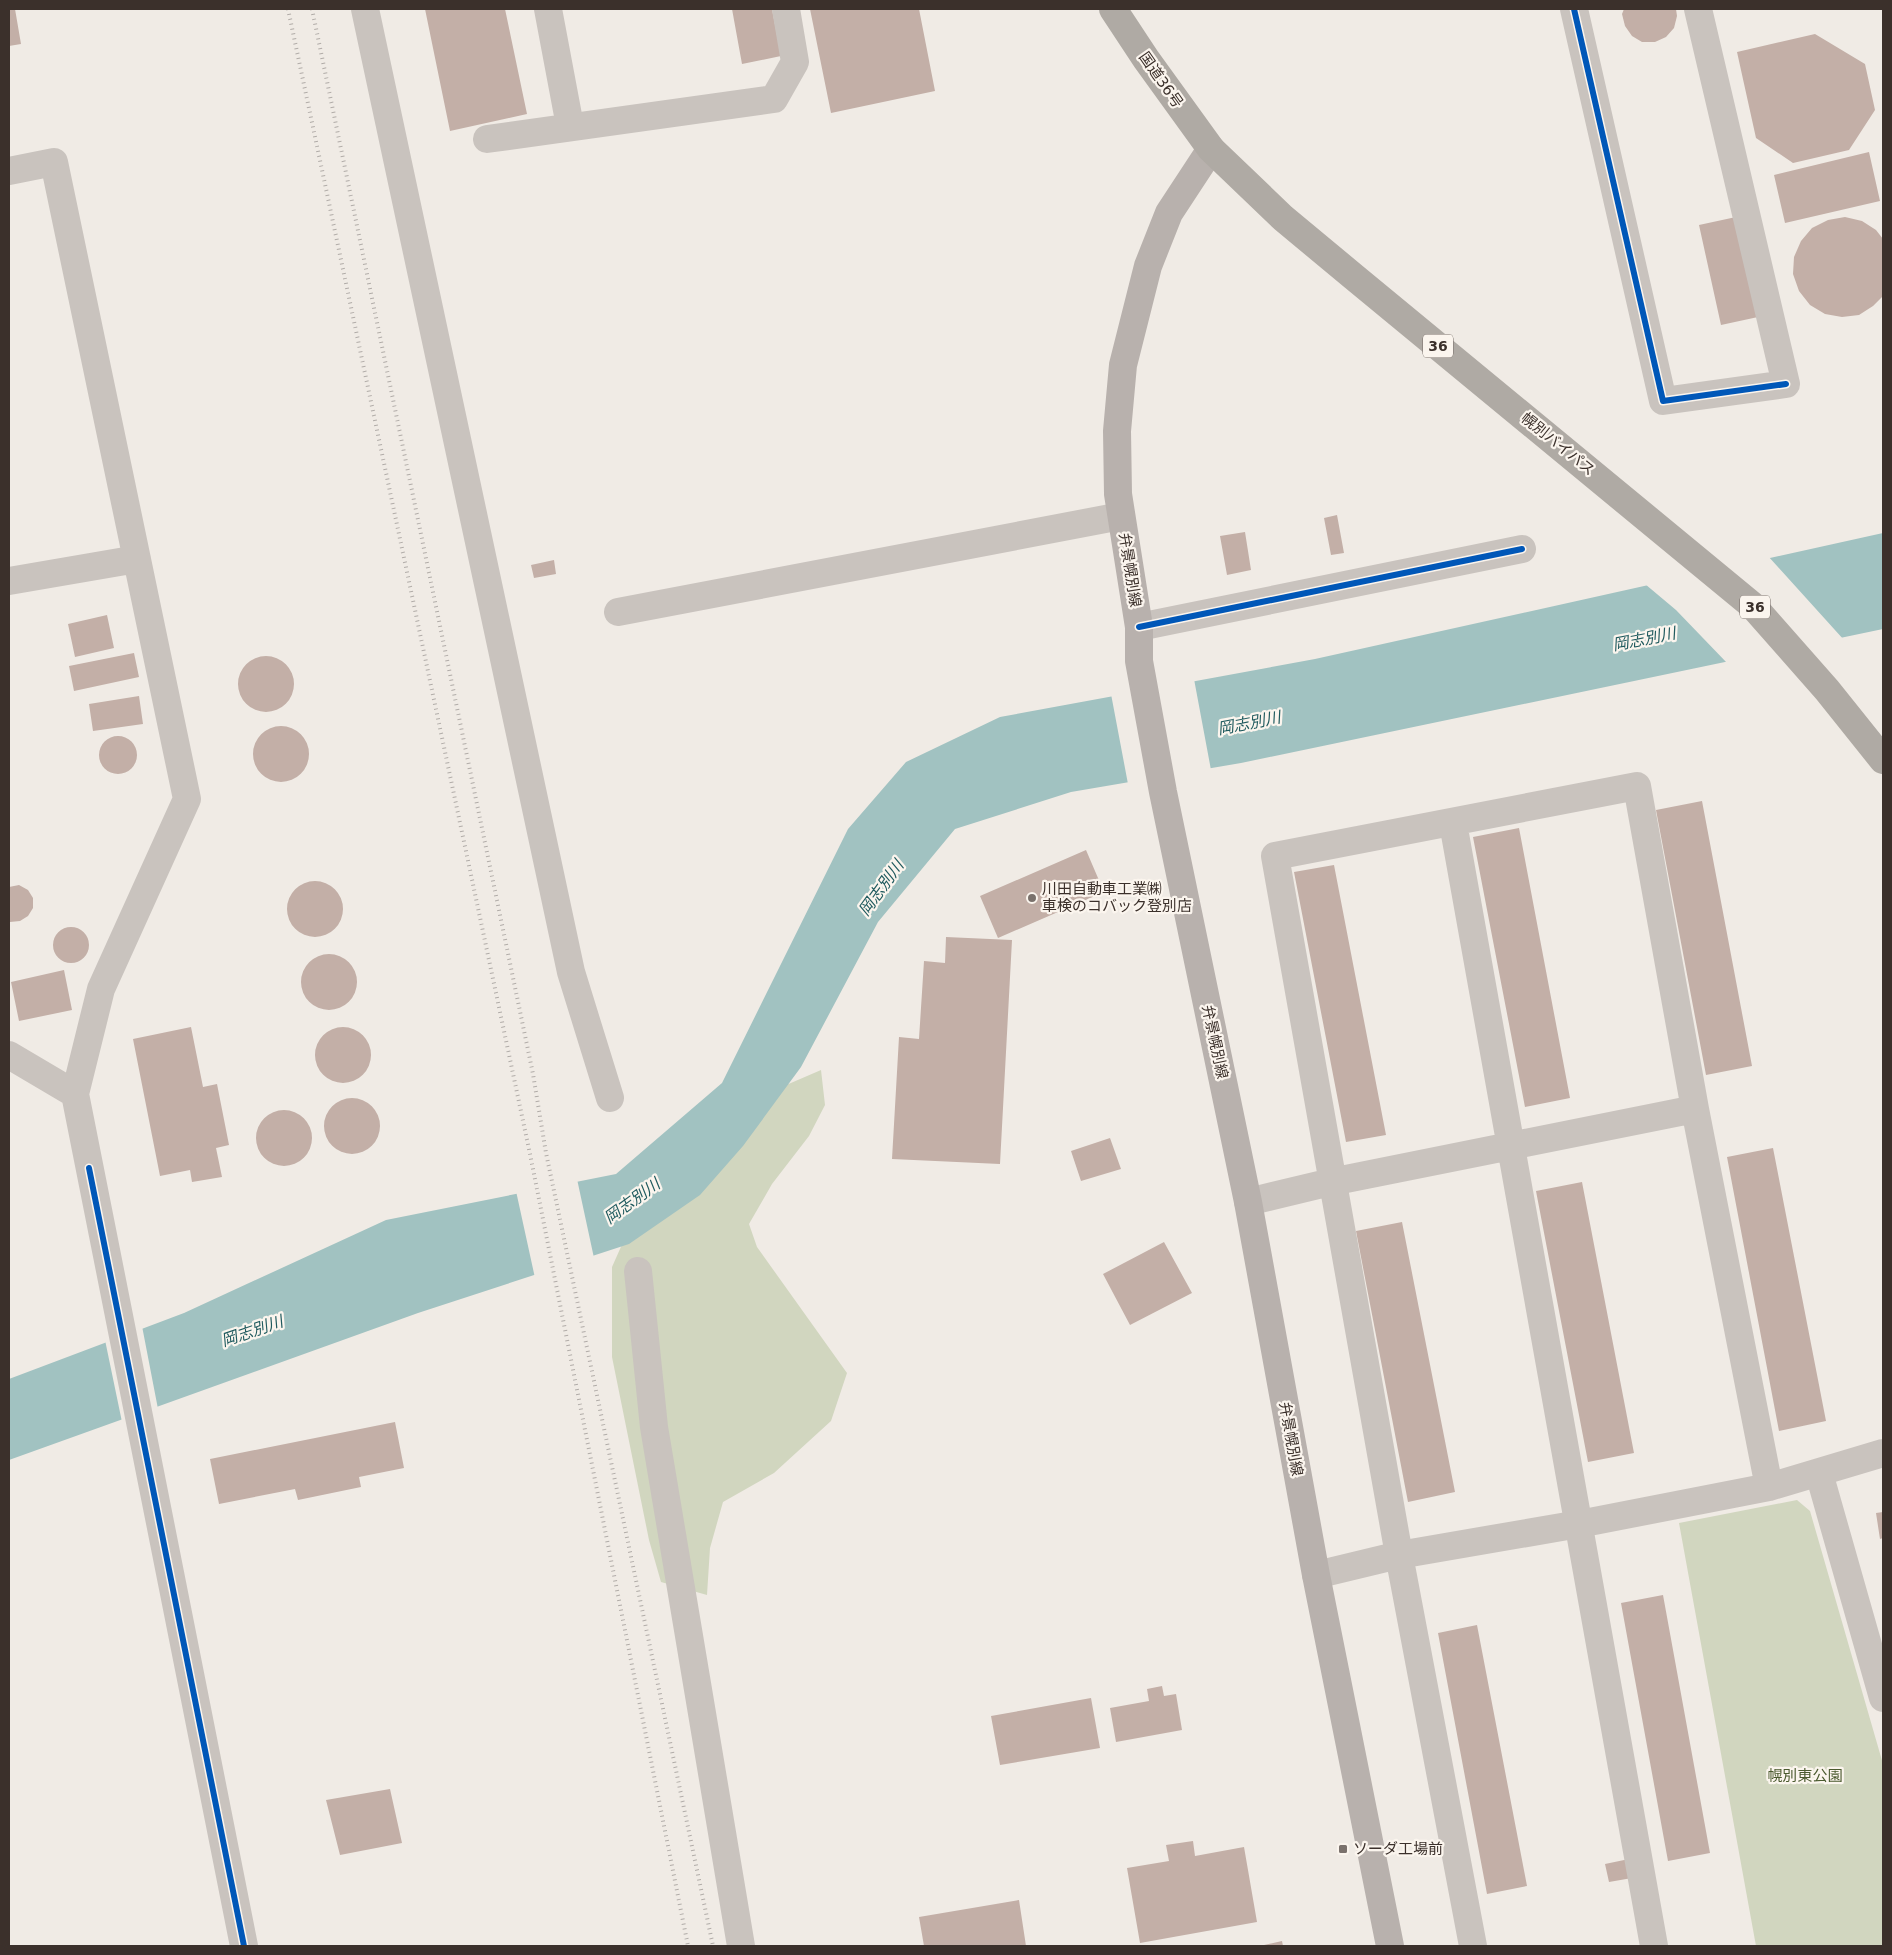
<svg xmlns="http://www.w3.org/2000/svg" width="1892" height="1955" viewBox="0 0 1892 1955" font-family="'DejaVu Sans','Noto Sans JP',sans-serif">
<rect width="100%" height="100%" fill="#f0ebe5"/>
<path fill="#d1d6bf" d="M821,1070L825,1105L809,1136L772,1184L749,1224L757,1247L847,1373L831,1421L774,1473L723,1502L710,1548L707,1595L661,1582L649,1540L612,1357V1267L628,1231L770,1092Z
M1797,1500L1810,1511L1883,1764V1946H1756L1679,1523Z"/>
<path fill="#a1c2c1" d="M1883,533V629L1241,763L1071,792L955,829L878,922L801,1067L743,1146L700,1195L629,1244L418,1313L9,1460V1379L184,1313L386,1220L616,1174L722,1083L848,829L906,762L1000,717L1315,659Z"/>
<path fill="#f0ebe5" d="M1768,556L1844,640L1728,664L1676,610L1645,584Z
M1194,679L1211,770L1128,784L1111,694Z
M577,1179L594,1258L535,1278L516,1191Z
M142,1326L158,1409L122,1422L105,1340Z"/>
<path fill="#c3afa7" d="M9,9H15L21,44L9,46Z
M425,9H505L527,114L450,131Z
M732,9H772L781,56L742,64Z
M810,9H919L935,91L831,113Z
M1624,9H1676L1677,16L1674,28L1666,37L1655,42H1642L1632,36L1625,26L1622,14Z
M1815,34L1865,64L1875,110L1849,150L1793,163L1756,138L1737,52Z
M1869,152L1880,201L1785,223L1774,175Z
M1736,217L1758,317L1721,325L1699,225Z
M1845,217L1862,221L1876,230L1883,239V296L1873,306L1859,315L1842,317L1825,314L1810,305L1799,291L1793,274L1794,257L1801,241L1812,228L1828,220Z
M1337,515L1344,553L1331,555L1324,518Z
M1245,532L1251,570L1227,575L1220,536Z
M554,560L556,574L534,578L531,565Z
M107,615L114,648L75,657L68,624Z
M134,653L139,677L74,691L69,666Z
M238 684a28 28 0 1 1 56 0a28 28 0 1 1-56 0Z
M139,696L143,724L93,731L89,704Z
M253 754a28 28 0 1 1 56 0a28 28 0 1 1-56 0Z
M99 755a19 19 0 1 1 38 0a19 19 0 1 1-38 0Z
M1702,801L1752,1066L1706,1075L1656,810Z
M1519,828L1570,1098L1525,1107L1473,837Z
M1086,850L1104,892L998,938L980,896Z
M1334,865L1386,1135L1346,1142L1294,872Z
M287 909a28 28 0 1 1 56 0a28 28 0 1 1-56 0Z
M19,885L28,890L33,898V908L28,916L20,921L10,922L9,887Z
M53 945a18 18 0 1 1 36 0a18 18 0 1 1-36 0Z
M946,937L1012,940L1000,1164L892,1159L899,1037L919,1039L924,961L945,963Z
M301 982a28 28 0 1 1 56 0a28 28 0 1 1-56 0Z
M64,970L72,1010L19,1021L11,982Z
M191,1027L203,1087L217,1084L229,1145L216,1148L222,1177L192,1182L190,1170L160,1176L133,1039Z
M315 1055a28 28 0 1 1 56 0a28 28 0 1 1-56 0Z
M324 1126a28 28 0 1 1 56 0a28 28 0 1 1-56 0Z
M256 1138a28 28 0 1 1 56 0a28 28 0 1 1-56 0Z
M1110,1138L1121,1169L1081,1181L1071,1151Z
M1773,1148L1826,1421L1779,1431L1727,1157Z
M1582,1182L1634,1453L1588,1462L1536,1191Z
M1402,1222L1455,1492L1408,1502L1356,1231Z
M1164,1242L1192,1293L1130,1325L1103,1274Z
M395,1422L404,1468L359,1477L361,1487L298,1500L295,1489L219,1504L210,1459Z
M1883,1512V1538L1880,1539L1876,1513Z
M1663,1595L1710,1853L1668,1861L1621,1603Z
M1477,1625L1527,1886L1487,1894L1438,1633Z
M1162,1686L1164,1696L1176,1694L1182,1730L1116,1742L1110,1708L1149,1701L1147,1689Z
M1091,1698L1100,1748L1000,1765L991,1716Z
M390,1789L402,1843L340,1855L326,1800Z
M1193,1841L1195,1856L1244,1847L1257,1922L1140,1943L1127,1868L1169,1861L1166,1845Z
M1629,1859L1632,1878L1609,1882L1605,1864Z
M1019,1900L1026,1946H924L919,1917Z
M1282,1941L1283,1946H1264V1945Z"/>
<g fill="none" stroke-linecap="round" stroke-linejoin="round">
<path stroke="#c9c3be" stroke-width="28" d="M365,9L571,972L610,1098
M548,9L570,126
M1574,9L1663,401L1786,384L1698,9
M487,139L774,99L795,62L786,9
M9,171L54,162L187,799L101,989L75,1094
M9,581L137,559
M618,612L1121,516
M1139,627L1522,549
M1453,823L1654,1946
M9,1055L75,1094L244,1946
M1248,1202L1331,1182L1695,1109
M638,1271L654,1427L741,1946
M1819,1473L1883,1698
M1316,1575L1399,1555L1579,1524L1769,1487L1883,1453
M1473,1946L1399,1555L1275,856L1637,786L1695,1109L1769,1487"/>
<path stroke="#b8b1ad" stroke-width="28" d="M1211,149L1169,213L1148,266L1123,365L1117,431L1118,494L1139,627V661L1163,792L1248,1202L1316,1575L1390,1946"/>
<path stroke="#afaaa4" stroke-width="28" d="M1113,9L1146,59L1211,149L1283,218L1354,277L1753,606L1827,690L1883,760"/>
<path stroke="#b1aca8" stroke-width="4" stroke-dasharray="1 4" stroke-linecap="butt" d="M288,9L530,1154L688,1946
M312,9L533,1074L546,1153L713,1946"/>
<defs>
<path id="cycleway" d="M1574,9L1663,401L1786,384
M1139,627L1522,549
M89,1168L244,1946"/>
</defs>
<use href="#cycleway" stroke="#fbf5ee" stroke-width="9"/>
<use href="#cycleway" stroke="#0057b8" stroke-width="6"/>
</g>
<g fill="#7a716c" stroke="#fbf5ee" stroke-width="2">
<circle cx="1032" cy="898" r="5"/>
<rect x="1338" y="1844" width="10" height="10" rx="2.5"/>
</g>
<g text-anchor="middle" dominant-baseline="central" stroke-width="4.5" stroke-linejoin="round" paint-order="stroke">
<g fill="#fbf5ee" stroke="#756b66" stroke-width="1">
<rect x="1423" y="334.5" width="30" height="23" rx="4"/>
<rect x="1740" y="595.5" width="30" height="23" rx="4"/>
</g>
<g font-size="14" font-weight="bold" fill="#3b302b">
<text x="1438" y="346">36</text>
<text x="1755" y="607">36</text>
</g>
<g font-size="15" fill="#3b302b" stroke="#fbf5ee">
<text transform="translate(1161 80) rotate(55)">国道36号</text>
<text transform="translate(1558 444) rotate(39)">幌別バイパス</text>
<text transform="translate(1130 570) rotate(81)">弁景幌別線</text>
<text transform="translate(1215 1042) rotate(78)">弁景幌別線</text>
<text transform="translate(1291 1439) rotate(80)">弁景幌別線</text>
</g>
<g font-size="15" fill="#3b302b" stroke="#fbf5ee" text-anchor="start">
<text x="1042" y="889">川田自動車工業㈱<tspan x="1042" dy="17">車検のコバック登別店</tspan></text>
<text x="1353" y="1849">ソーダ工場前</text>
</g>
<g font-size="15" fill="#4a5a2e" stroke="#fbf5ee">
<text x="1805" y="1776">幌別東公園</text>
</g>
<g font-size="16" font-style="italic" fill="#1f5a5e" stroke="#fbf5ee">
<text transform="translate(1644 639) rotate(-11)">岡志別川</text>
<text transform="translate(1249 723) rotate(-11)">岡志別川</text>
<text transform="translate(881 888) rotate(-54)">岡志別川</text>
<text transform="translate(632 1201) rotate(-36)">岡志別川</text>
<text transform="translate(252 1331) rotate(-19)">岡志別川</text>
</g>
</g>
<rect width="1892" height="1955" fill="none" stroke="#3b302b" stroke-width="20"/>
</svg>
